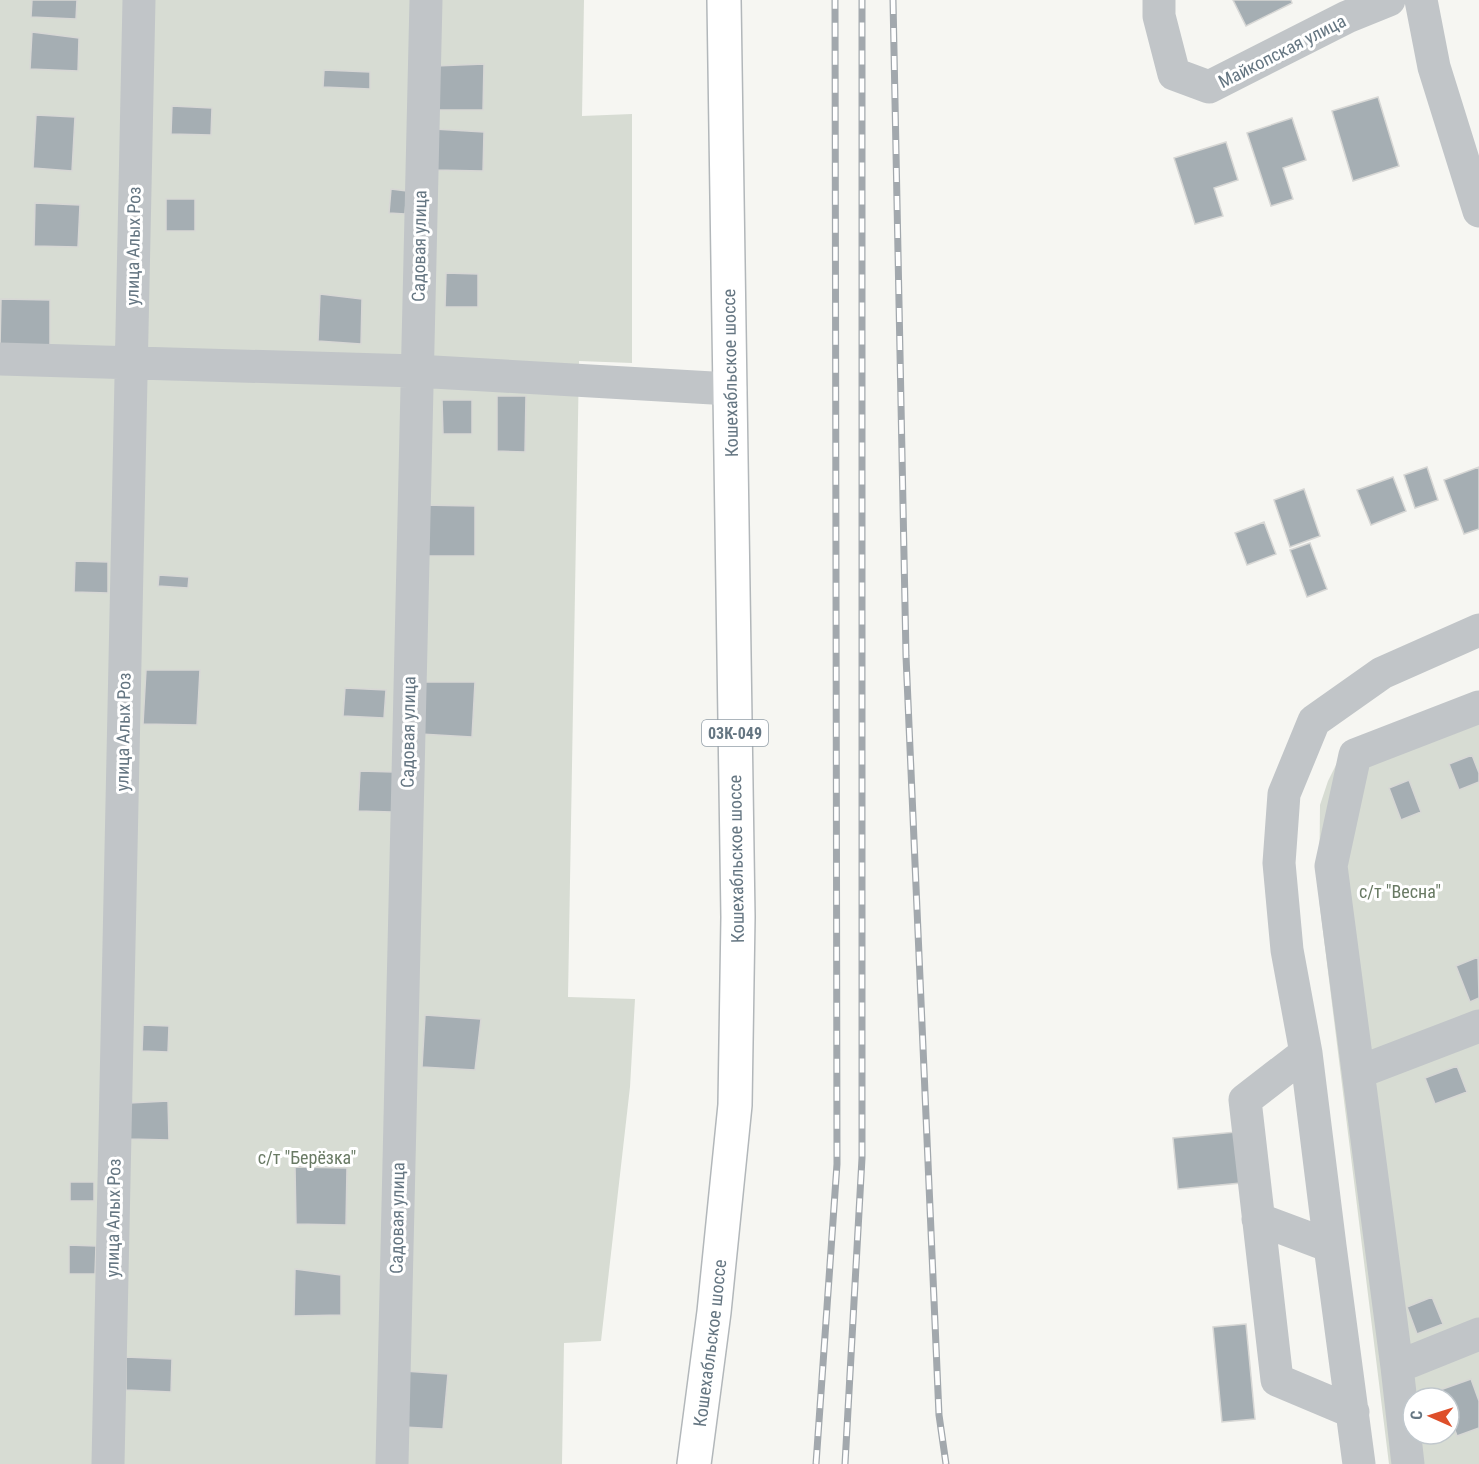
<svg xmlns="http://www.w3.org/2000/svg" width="1479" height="1464" viewBox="0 0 1479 1464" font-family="'Roboto Condensed',sans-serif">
<rect width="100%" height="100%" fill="#f6f6f2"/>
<path fill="#d7dcd3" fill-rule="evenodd" d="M0,0H584L582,116L632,114V363L579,361L568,997L635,999L630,1087L601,1341L564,1343L562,1464H0Z
M1479,693V1464H1389L1319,899L1320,805L1328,781L1345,747ZM1413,1398H1449V1434H1413Z"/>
<path fill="#a5aeb3" stroke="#d7d7d5" stroke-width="1.5" d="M32,0H77L76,19L31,17Z
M1233,0H1291L1292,3L1246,26Z
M32,32L79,38L78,71L30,69Z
M484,64L483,110H435V66Z
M324,70L370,72V89L323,87Z
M1378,97L1399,166L1353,181L1332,111Z
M172,106L212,108L211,135L171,134Z
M36,115L75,117L72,171L33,168Z
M1292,118L1306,160L1283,168L1293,199L1271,206L1247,133Z
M434,129L484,132L483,171L434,170Z
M1226,142L1238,180L1214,188L1223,216L1195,224L1174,158Z
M391,189L407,191L405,214L389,213Z
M166,199H195V231H166Z
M35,203L80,205L78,247L34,246Z
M446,273L478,274V307H445Z
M320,294L362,299L361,344L318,341Z
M1,299L50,300V348L0,347Z
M497,396H526L525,452L497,451Z
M442,400H472V434H443Z
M1427,467L1438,500L1415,508L1404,475Z
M1479,467V529L1464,534L1444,480Z
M1393,477L1406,511L1371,525L1357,490Z
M1304,489L1320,536L1290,547L1274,500Z
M422,505L475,506V556H420Z
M1264,522L1276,554L1247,565L1235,533Z
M1310,543L1327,589L1307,597L1290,550Z
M75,561L108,562V593L74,592Z
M159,575L189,577L188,588L158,586Z
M146,670H200L197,725L143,724Z
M418,682H475L472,737L420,734Z
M345,688L386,690L384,718L343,716Z
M1472,755L1479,773V782L1459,790L1449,764Z
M360,771L394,772L392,812L358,811Z
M1409,780L1421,812L1401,820L1389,788Z
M1478,957L1479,998L1470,1002L1456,966Z
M425,1015L481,1019L475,1070L422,1067Z
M143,1025L169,1026L168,1052L142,1051Z
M1457,1066L1467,1092L1435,1104L1425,1078Z
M168,1101L169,1140L129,1139V1103Z
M1236,1132L1241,1183L1178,1189L1173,1138Z
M295,1167L347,1168L346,1225L296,1224Z
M70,1182H94V1201H70Z
M69,1245L96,1246L95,1274H69Z
M295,1269L341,1275V1315L294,1316Z
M1432,1297L1443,1324L1417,1334L1407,1307Z
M1246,1324L1255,1419L1222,1422L1213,1327Z
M126,1357L172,1359L171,1392L126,1390Z
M404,1371L448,1374L443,1429L403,1427Z
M1471,1379L1479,1401V1428L1457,1436L1449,1414V1398H1443L1440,1390Z"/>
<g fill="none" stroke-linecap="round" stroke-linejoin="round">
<defs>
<g id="major">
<path id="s1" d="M694,1464L714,1312L735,1105L738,917L724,0"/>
</g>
</defs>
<use href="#major" stroke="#b2b7ba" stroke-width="36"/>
<path stroke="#c1c5c8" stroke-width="33" d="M1159,0V16L1174,74L1209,87L1347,17L1389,0
M1421,0L1434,67L1479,211
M0,359L416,371L730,389
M1306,1053L1245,1100L1277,1380L1353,1412
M1359,1072L1479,1026
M1258,1219L1330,1246
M1397,1367L1479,1334
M108,1464L139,0
M392,1464L426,0
M1359,1464L1330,1246L1306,1053L1287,950L1279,863L1284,794L1314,721L1382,673L1479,630
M1408,1464L1397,1367L1331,866L1355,755L1479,707"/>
<use href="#major" stroke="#fff" stroke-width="33"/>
<defs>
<path id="rail" d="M893,0L906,656L939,1415L946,1464
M816,1464L837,1164L835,0
M845,1464L862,1158V0"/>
</defs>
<use href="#rail" stroke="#a2a8ad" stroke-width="7"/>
<use href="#rail" stroke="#fff" stroke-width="4.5" stroke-dasharray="14" stroke-linecap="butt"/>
</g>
<g text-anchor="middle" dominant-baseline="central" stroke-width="6" stroke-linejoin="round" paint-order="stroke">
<rect fill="#fff" stroke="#939fa8" stroke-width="1.5" x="702" y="720" width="66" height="26" rx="4.5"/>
<g font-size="16" font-weight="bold" fill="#657682">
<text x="735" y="733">03К-049</text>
</g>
<g font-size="18" fill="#657682" stroke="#fff">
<text transform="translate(1282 51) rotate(-27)">Майкопская улица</text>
<text transform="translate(133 246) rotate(-89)">улица Алых Роз</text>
<text transform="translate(419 246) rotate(-89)">Садовая улица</text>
<text transform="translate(730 373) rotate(-91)">Кошехабльское шоссе</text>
<text transform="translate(123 732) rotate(-89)">улица Алых Роз</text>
<text transform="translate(408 732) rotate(-89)">Садовая улица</text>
<text transform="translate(736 859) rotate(-91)">Кошехабльское шоссе</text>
<text transform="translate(113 1218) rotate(-89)">улица Алых Роз</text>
<text transform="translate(397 1218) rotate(-89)">Садовая улица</text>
<text stroke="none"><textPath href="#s1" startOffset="122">Кошехабльское шоссе</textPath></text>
</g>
<g font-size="18" fill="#697a64" stroke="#fff">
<text x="1400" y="891">с/т "Весна"</text>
<text x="307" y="1157">с/т "Берёзка"</text>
</g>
</g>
<g transform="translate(1431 1416) rotate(273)"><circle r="28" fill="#ffffff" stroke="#c1c8cd" stroke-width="1.5"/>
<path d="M0-4.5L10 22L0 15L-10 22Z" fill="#de4f2a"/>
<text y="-9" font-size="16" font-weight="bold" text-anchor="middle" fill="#657682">С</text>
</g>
</svg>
